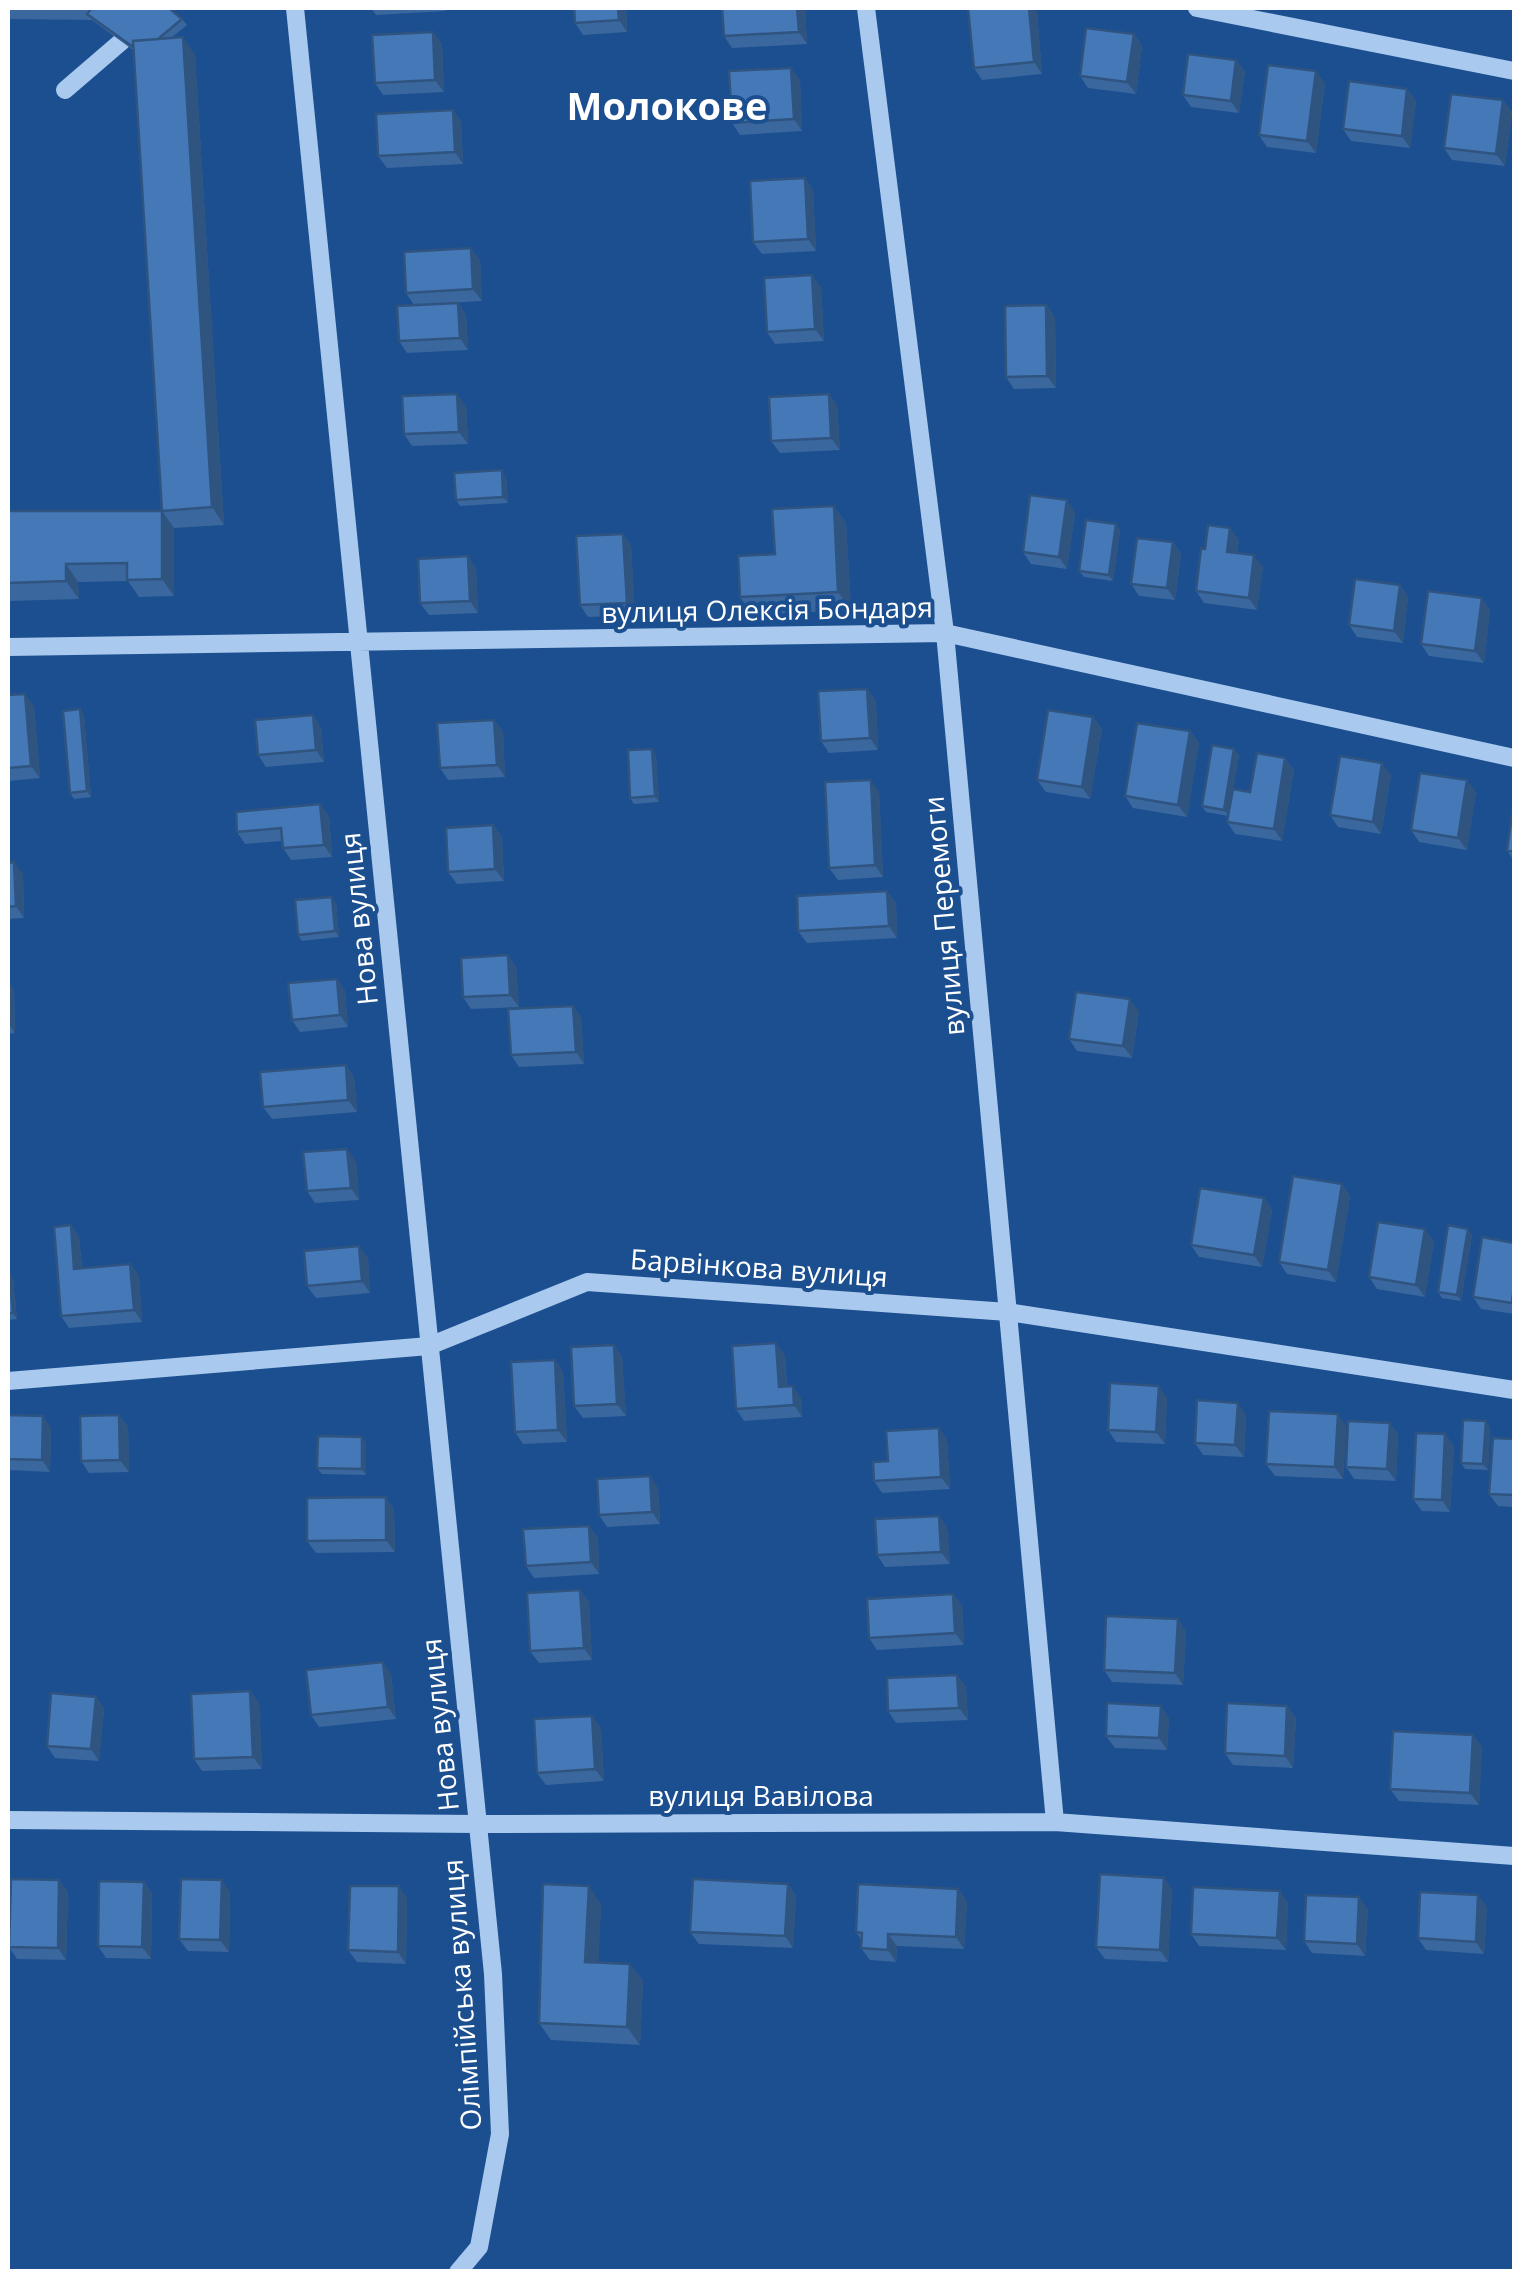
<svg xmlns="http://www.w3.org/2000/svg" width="1522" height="2279" viewBox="0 0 1522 2279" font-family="'Open Sans',sans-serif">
<rect width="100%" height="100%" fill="#1b4f8f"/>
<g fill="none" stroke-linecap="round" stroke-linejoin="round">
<path stroke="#a9c9ee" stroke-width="18" d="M295,8L493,1974L500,2134L479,2247L458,2272
M866,8L945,633L1055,1822
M1197,8L1514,71
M65,90L122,41
M8,647L945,633L1514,758
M8,1381L429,1346L587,1282L1008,1312L1514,1390
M8,1820L476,1824L1055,1822L1514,1856"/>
</g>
<path fill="#3a679d" d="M8,8H169L182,19L187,25L171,38L195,55L224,525L174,528V596L139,597L128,581L78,582L79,599L8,601V511H162L133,50L92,20L8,19Z
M371,8H445V11L376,15Z
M626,8L627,32L583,35L575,23Z
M805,8L807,44L732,48L724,36Z
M1037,12L1042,74L982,80L974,68Z
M433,32L442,44L444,92L383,95L375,83Z
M1134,34L1142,46L1136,94L1088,88L1080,76Z
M1236,60L1245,72L1239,113L1191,107L1183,95Z
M800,80L802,131L740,135L732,123Z
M1325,83L1316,153L1267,147L1259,135Z
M1407,89L1416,101L1410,148L1351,141L1343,129Z
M1503,100L1512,112L1505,166L1452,160L1444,148Z
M453,110L461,122L463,164L387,168L378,156Z
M805,178L813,190L816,251L762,254L753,242Z
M480,260L482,301L414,305L406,293Z
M821,287L824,341L775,344L767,332Z
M458,303L466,315L468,350L407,353L399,341Z
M1046,305L1055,317L1056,388L1014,389L1006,377Z
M829,394L837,406L840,450L780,453L771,441Z
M466,406L468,444L412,446L404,434Z
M506,477L508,503L460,506L456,500Z
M834,506L846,523L851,610L752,615L740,597L775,554Z
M1075,512L1067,569L1031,564L1023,552Z
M1120,530L1113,581L1084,577L1079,571Z
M623,534L631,546L635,615L588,617L580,605Z
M1239,540L1237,553L1263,567L1257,610L1204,603L1196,591L1205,549Z
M1173,542L1181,554L1175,600L1139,596L1131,584Z
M476,568L478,613L429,615L420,603Z
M1400,585L1408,597L1403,643L1357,637L1349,625Z
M1490,610L1484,663L1429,656L1421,644Z
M867,689L876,701L878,750L829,753L821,741Z
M8,695L34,706L40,778L8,781Z
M80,709L84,716L91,797L74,799L70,793Z
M1093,717L1102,729L1090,799L1046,792L1037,780Z
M494,720L503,732L505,777L448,780L440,768Z
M321,727L324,762L266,767L258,755Z
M1190,731L1199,743L1187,817L1133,808L1125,796Z
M656,755L659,802L634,804L630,798Z
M1239,755L1233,789L1250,792L1285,758L1294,770L1282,841L1235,834L1227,822L1228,816L1206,812L1202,806Z
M1391,775L1381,834L1338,827L1330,815Z
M879,792L883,877L838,880L829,868Z
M1476,792L1467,850L1419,842L1411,830Z
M1514,801V861L1507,850Z
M320,804L329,816L332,857L291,860L283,848L282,841L245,844L237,832Z
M493,825L502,837L504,881L457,884L448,872Z
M8,863L23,874L24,918L8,919Z
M887,891L896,903L897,938L807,943L798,931Z
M336,903L339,937L302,941L298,935Z
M508,955L516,967L519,1007L471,1009L463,997Z
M337,979L345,991L348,1027L300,1032L292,1020Z
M8,982L14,990L15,1033L8,1034Z
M573,1006L581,1018L584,1064L519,1067L511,1055Z
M1139,1011L1132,1058L1077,1051L1069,1039Z
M346,1065L354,1077L357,1112L272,1119L263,1107Z
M356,1161L359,1200L315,1203L307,1191Z
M1342,1184L1350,1196L1336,1282L1287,1274L1279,1262Z
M1264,1198L1272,1210L1262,1267L1199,1257L1191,1245Z
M71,1225L79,1237L82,1268L130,1264L139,1276L142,1322L69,1328L61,1316Z
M1472,1235L1461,1301L1442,1298L1438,1292Z
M1434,1241L1425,1297L1377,1289L1369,1277Z
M1514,1243V1314L1481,1309L1473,1297Z
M368,1258L370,1293L316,1298L307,1286Z
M8,1273H9L13,1279L17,1319L8,1320Z
M614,1345L622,1357L626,1416L583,1418L574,1406Z
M785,1355L787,1387L801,1398L802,1417L744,1421L736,1409Z
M555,1360L563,1372L567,1442L523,1444L515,1432Z
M1167,1398L1165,1444L1116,1442L1108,1430Z
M8,1415L51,1428L50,1472L8,1470Z
M119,1415L128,1427L129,1472L89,1473L81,1461Z
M1246,1415L1244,1457L1203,1455L1195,1443Z
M1390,1423L1398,1435L1396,1481L1354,1479L1346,1467Z
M1346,1426L1343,1479L1275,1476L1266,1464Z
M1490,1427L1488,1470L1465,1469L1461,1463Z
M939,1428L947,1440L950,1489L882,1493L874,1481L888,1461Z
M1445,1434L1454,1446L1450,1512L1422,1511L1413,1499Z
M1514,1439V1507L1498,1506L1489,1494Z
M366,1443V1475L322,1474L317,1468Z
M658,1488L660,1524L607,1527L599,1515Z
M394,1509L395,1552L316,1553L307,1541Z
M939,1516L947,1528L950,1564L885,1567L877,1555Z
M589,1526L598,1538L599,1574L534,1578L526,1566Z
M580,1590L589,1602L592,1660L539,1663L530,1651Z
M953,1594L962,1606L964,1645L877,1650L869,1638Z
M1186,1631L1183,1685L1112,1682L1104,1670Z
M391,1674L396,1719L319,1727L311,1715Z
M957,1675L966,1687L968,1720L896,1723L888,1711Z
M250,1691L259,1703L262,1769L202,1771L194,1759Z
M96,1697L104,1709L99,1761L55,1758L47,1746Z
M1287,1706L1296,1718L1293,1768L1233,1765L1225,1753Z
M592,1716L601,1728L604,1781L546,1785L537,1773Z
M1169,1718L1167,1750L1115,1748L1106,1736Z
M1473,1735L1482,1747L1479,1805L1399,1801L1390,1789Z
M1164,1878L1172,1890L1168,1962L1105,1959L1096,1947Z
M59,1880L68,1892L66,1960L17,1959L9,1947Z
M144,1882L152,1894L151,1959L106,1958L98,1946Z
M788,1884L796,1896L793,1948L699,1944L690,1932Z
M958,1889L967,1901L964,1949L897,1946L896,1962L870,1960L861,1948L862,1941L856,1932Z
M230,1892L229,1952L188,1951L179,1939Z
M407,1898L406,1964L357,1962L348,1950Z
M1288,1903L1286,1950L1199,1946L1191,1934Z
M601,1904L598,1962L630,1964L643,1981L640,2045L551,2040L539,2023Z
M1487,1907L1484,1954L1426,1950L1418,1938Z
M1368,1909L1365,1956L1312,1953L1304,1941Z"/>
<path fill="#305480" d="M618,8H626L627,32L619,20Z
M797,8H805L807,44L799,32Z
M1029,8H1034L1037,12L1042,74L1034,62Z
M433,32L442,44L444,92L435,80Z
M1134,34L1142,46L1136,94L1127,82Z
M183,37L195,55L224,525L212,507Z
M1236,60L1245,72L1239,113L1231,101Z
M791,68L800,80L802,131L794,119Z
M1316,71L1325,83L1316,153L1307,141Z
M1407,89L1416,101L1410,148L1402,136Z
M1503,100L1512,112L1505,166L1496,154Z
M453,110L461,122L463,164L455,152Z
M805,178L813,190L816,251L808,239Z
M471,248L480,260L482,301L473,289Z
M812,275L821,287L824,341L815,329Z
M458,303L466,315L468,350L460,338Z
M1046,305L1055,317L1056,388L1047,376Z
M457,394L466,406L468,444L459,432Z
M829,394L837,406L840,450L831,438Z
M502,470L506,477L508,503L503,497Z
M1067,500L1075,512L1067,569L1059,557Z
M834,506L846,523L851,610L838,592Z
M162,511L174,528V596L162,579Z
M1116,524L1120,530L1113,581L1109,575Z
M1230,528L1239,540L1235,564L1227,552Z
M623,534L631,546L635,615L627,603Z
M1173,542L1181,554L1175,600L1167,588Z
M1254,555L1263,567L1257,610L1249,598Z
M468,556L476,568L478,613L470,601Z
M66,564L78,582L79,599L66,581Z
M1400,585L1408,597L1403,643L1394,631Z
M1482,598L1490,610L1484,663L1475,651Z
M867,689L876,701L878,750L870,738Z
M25,694L34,706L40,778L31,766Z
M80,709L84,716L91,797L87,791Z
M313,715L321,727L324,762L316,750Z
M1093,717L1102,729L1090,799L1082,787Z
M494,720L503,732L505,777L497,765Z
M1190,731L1199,743L1187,817L1178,805Z
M652,749L656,755L659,802L655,796Z
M1234,749L1239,755L1229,816L1224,810Z
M1285,758L1294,770L1282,841L1274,829Z
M1382,763L1391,775L1381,834L1373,822Z
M871,780L879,792L883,877L875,865Z
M1467,780L1476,792L1467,850L1458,838Z
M320,804L329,816L332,857L324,845Z
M493,825L502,837L504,881L495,869Z
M14,862L23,874L24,918L16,906Z
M887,891L896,903L897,938L889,926Z
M332,897L336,903L339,937L335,931Z
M508,955L516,967L519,1007L510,995Z
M337,979L345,991L348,1027L340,1015Z
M8,982L14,990L15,1033L8,1023Z
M1130,999L1139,1011L1132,1058L1123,1046Z
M573,1006L581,1018L584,1064L576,1052Z
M346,1065L354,1077L357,1112L348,1100Z
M347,1149L356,1161L359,1200L351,1188Z
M1342,1184L1350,1196L1336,1282L1328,1270Z
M1264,1198L1272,1210L1262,1267L1254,1255Z
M71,1225L79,1237L83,1281L74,1269Z
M1425,1229L1434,1241L1425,1297L1416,1285Z
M1468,1229L1472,1235L1461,1301L1457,1295Z
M359,1246L368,1258L370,1293L362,1281Z
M130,1264L139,1276L142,1322L134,1310Z
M9,1273L13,1279L17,1319L13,1313Z
M776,1343L785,1355L787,1399L779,1387Z
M614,1345L622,1357L626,1416L617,1404Z
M555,1360L563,1372L567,1442L558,1430Z
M793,1386L801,1398L802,1417L794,1405Z
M1159,1386L1167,1398L1165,1444L1156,1432Z
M1238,1403L1246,1415L1244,1457L1235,1445Z
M1338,1414L1346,1426L1343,1479L1335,1467Z
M119,1415L128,1427L129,1472L120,1460Z
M43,1416L51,1428L50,1472L42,1460Z
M1486,1421L1490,1427L1488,1470L1483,1464Z
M1390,1423L1398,1435L1396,1481L1387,1469Z
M939,1428L947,1440L950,1489L941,1477Z
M1445,1434L1454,1446L1450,1512L1442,1500Z
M362,1437L366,1443V1475L362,1469Z
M650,1476L658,1488L660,1524L652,1512Z
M386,1497L394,1509L395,1552L386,1540Z
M939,1516L947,1528L950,1564L941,1552Z
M589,1526L598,1538L599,1574L591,1562Z
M580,1590L589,1602L592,1660L584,1648Z
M953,1594L962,1606L964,1645L955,1633Z
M1178,1619L1186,1631L1183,1685L1175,1673Z
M383,1662L391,1674L396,1719L388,1707Z
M957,1675L966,1687L968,1720L959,1708Z
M250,1691L259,1703L262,1769L253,1757Z
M96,1697L104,1709L99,1761L91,1749Z
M1161,1706L1169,1718L1167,1750L1159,1738Z
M1287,1706L1296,1718L1293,1768L1285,1756Z
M592,1716L601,1728L604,1781L595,1769Z
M1473,1735L1482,1747L1479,1805L1470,1793Z
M1164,1878L1172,1890L1168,1962L1160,1950Z
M59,1880L68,1892L66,1960L58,1948Z
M222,1880L230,1892L229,1952L220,1940Z
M144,1882L152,1894L151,1959L142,1947Z
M788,1884L796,1896L793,1948L785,1936Z
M399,1886L407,1898L406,1964L398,1952Z
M589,1886L601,1904L598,1979L585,1962Z
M958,1889L967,1901L964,1949L956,1937Z
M1280,1891L1288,1903L1286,1950L1277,1938Z
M1478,1895L1487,1907L1484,1954L1476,1942Z
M1359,1897L1368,1909L1365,1956L1357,1944Z
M888,1934L897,1946L896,1962L888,1950Z
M630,1964L643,1981L640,2045L627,2027Z"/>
<path fill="#4478b7" stroke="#305480" stroke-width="2.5" d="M92,8H169L182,19L158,39L133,41V47L87,14Z
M574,8H618L619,20L575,23Z
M722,8H797L799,32L724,36Z
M968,8H1029L1034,62L974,68Z
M1086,28L1134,34L1127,82L1080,76Z
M433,32L435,80L375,83L372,35Z
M183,37L212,507L162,511L133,41Z
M1188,54L1236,60L1231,101L1183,95Z
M1268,65L1316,71L1307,141L1259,135Z
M791,68L794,119L732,123L729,71Z
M1349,81L1407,89L1402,136L1343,129Z
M1451,94L1503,100L1496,154L1444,148Z
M453,110L455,152L378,156L376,114Z
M805,178L808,239L753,242L750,181Z
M471,248L473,289L406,293L404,252Z
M812,275L815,329L767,332L764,278Z
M458,303L460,338L399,341L397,306Z
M1046,305L1047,376L1006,377L1005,306Z
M457,394L459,432L404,434L402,396Z
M829,394L831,438L771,441L769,397Z
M502,470L503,497L456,500L454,473Z
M1030,495L1067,500L1059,557L1023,552Z
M834,506L838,592L740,597L738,556L775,554L772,509Z
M8,511H162V579L127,580V563L66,564V581L8,583Z
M1086,520L1116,524L1109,575L1079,571Z
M1208,525L1230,528L1227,552L1254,555L1249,598L1196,591L1201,548L1205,549Z
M623,534L627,603L580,605L576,536Z
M1137,538L1173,542L1167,588L1131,584Z
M468,556L470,601L420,603L418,559Z
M1355,579L1400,585L1394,631L1349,625Z
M1428,591L1482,598L1475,651L1421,644Z
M867,689L870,738L821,741L818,691Z
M25,694L31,766L8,768V695Z
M80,709L87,791L70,793L63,711Z
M1048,710L1093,717L1082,787L1037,780Z
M313,715L316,750L258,755L255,720Z
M494,720L497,765L440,768L437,723Z
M1137,723L1190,731L1178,805L1125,796Z
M1212,745L1234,749L1224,810L1202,806Z
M652,749L655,796L630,798L628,750Z
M1257,753L1285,758L1274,829L1227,822L1233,789L1250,792Z
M1340,756L1382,763L1373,822L1330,815Z
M1420,773L1467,780L1458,838L1411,830Z
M871,780L875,865L829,868L825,782Z
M1514,801V852L1507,850Z
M320,804L324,845L283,848L281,828L237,832L236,812Z
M493,825L495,869L448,872L446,828Z
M14,862L16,906L8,907V863Z
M887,891L889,926L798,931L797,896Z
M332,897L335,931L298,935L295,900Z
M508,955L510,995L463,997L461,958Z
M337,979L340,1015L292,1020L288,983Z
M1076,992L1130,999L1123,1046L1069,1039Z
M573,1006L576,1052L511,1055L508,1009Z
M346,1065L348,1100L263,1107L260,1072Z
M347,1149L351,1188L307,1191L303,1152Z
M1293,1176L1342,1184L1328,1270L1279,1262Z
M1200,1188L1264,1198L1254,1255L1191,1245Z
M1378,1222L1425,1229L1416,1285L1369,1277Z
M71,1225L74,1269L130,1264L134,1310L61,1316L54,1227Z
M1448,1225L1468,1229L1457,1295L1438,1292Z
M1482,1237L1514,1243V1285L1512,1303L1473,1297Z
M359,1246L362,1281L307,1286L304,1251Z
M8,1273H9L13,1313H8Z
M776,1343L779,1387L793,1386L794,1405L736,1409L732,1346Z
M614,1345L617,1404L574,1406L571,1347Z
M555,1360L558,1430L515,1432L511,1362Z
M1110,1383L1159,1386L1156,1432L1108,1430Z
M1197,1400L1238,1403L1235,1445L1195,1443Z
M1269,1411L1338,1414L1335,1467L1266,1464Z
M8,1415L43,1416L42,1460L8,1459Z
M119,1415L120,1460L81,1461L80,1416Z
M1463,1420L1486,1421L1483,1464L1461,1463Z
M1348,1421L1390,1423L1387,1469L1346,1467Z
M939,1428L941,1477L874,1481L873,1462L888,1461L886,1431Z
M1416,1433L1445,1434L1442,1500L1413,1499Z
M318,1436L362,1437V1469L317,1468Z
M1493,1438L1514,1439V1495L1489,1494Z
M650,1476L652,1512L599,1515L597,1479Z
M386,1497V1540L307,1541V1498Z
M939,1516L941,1552L877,1555L875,1519Z
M589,1526L591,1562L526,1566L523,1529Z
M580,1590L584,1648L530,1651L527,1593Z
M953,1594L955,1633L869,1638L867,1599Z
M1106,1616L1178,1619L1175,1673L1104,1670Z
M383,1662L388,1707L311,1715L306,1670Z
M957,1675L959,1708L888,1711L887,1678Z
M250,1691L253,1757L194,1759L191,1694Z
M51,1693L96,1697L91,1749L47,1746Z
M1107,1703L1161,1706L1159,1738L1106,1736Z
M1227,1703L1287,1706L1285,1756L1225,1753Z
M592,1716L595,1769L537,1773L534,1719Z
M1393,1731L1473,1735L1470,1793L1390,1789Z
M1100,1874L1164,1878L1160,1950L1096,1947Z
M11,1879L59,1880L58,1948L9,1947Z
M181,1879L222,1880L220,1940L179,1939Z
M693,1879L788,1884L785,1936L690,1932Z
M99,1881L144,1882L142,1947L98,1946Z
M543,1884L589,1886L585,1962L630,1964L627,2027L539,2023Z
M858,1884L958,1889L956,1937L888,1934V1950L861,1948L862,1933L856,1932Z
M350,1886H399L398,1952L348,1950Z
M1193,1887L1280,1891L1277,1938L1191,1934Z
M1420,1892L1478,1895L1476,1942L1418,1938Z
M1306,1895L1359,1897L1357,1944L1304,1941Z"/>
<g text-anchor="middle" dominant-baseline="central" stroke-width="8" stroke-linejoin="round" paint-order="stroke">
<g font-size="28" fill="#fff" stroke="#1b4f8f">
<text transform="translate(767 609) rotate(-1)">вулиця Олексія Бондаря</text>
<text transform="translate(943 916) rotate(-95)">вулиця Перемоги</text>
<text transform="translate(358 919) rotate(-96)">Нова вулиця</text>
<text transform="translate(759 1267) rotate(4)">Барвінкова вулиця</text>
<text transform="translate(439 1725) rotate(-96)">Нова вулиця</text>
<text x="761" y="1795">вулиця Вавілова</text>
<text transform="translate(461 1995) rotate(-94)">Олімпійська вулиця</text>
</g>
<g font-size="38" font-weight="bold" fill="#fff" stroke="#1b4f8f">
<text x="667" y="105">Молокове</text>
</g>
</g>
<rect width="1522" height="2279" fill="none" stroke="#ffffff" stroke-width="20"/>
</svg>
